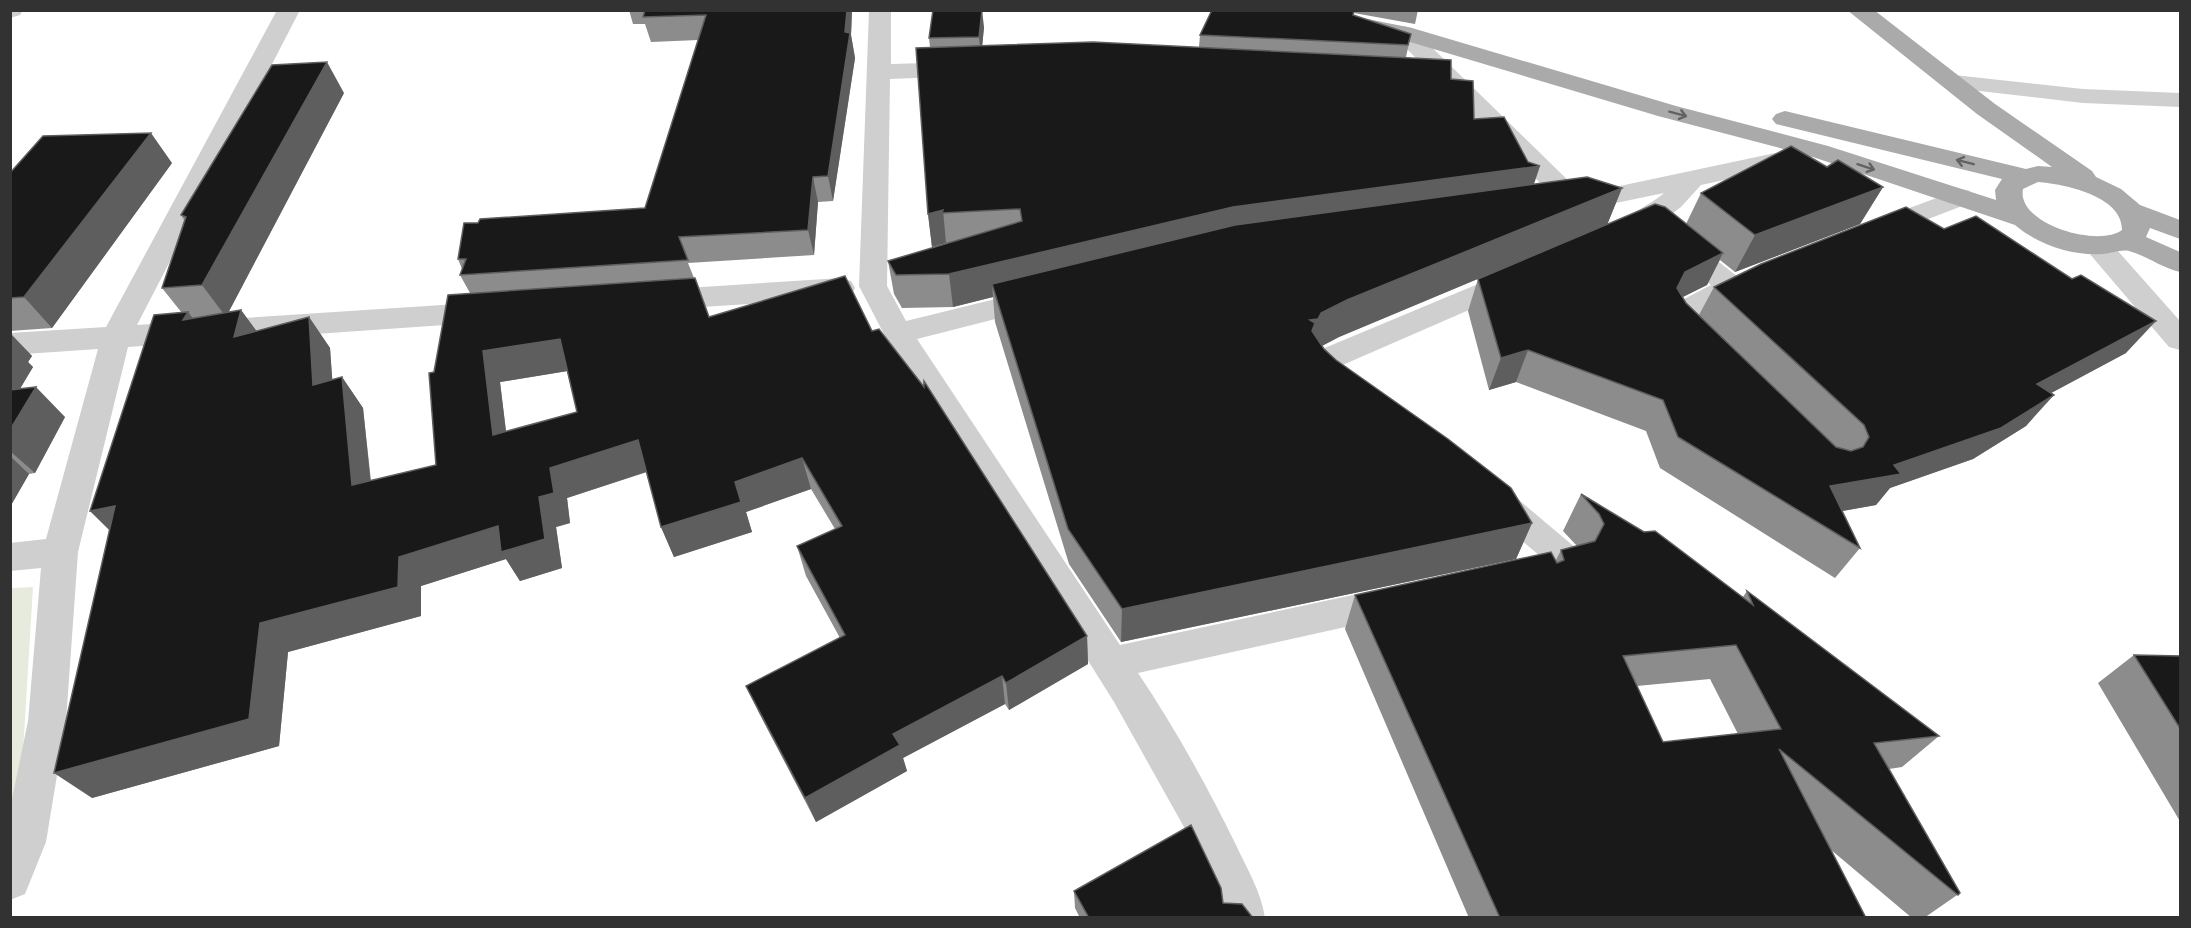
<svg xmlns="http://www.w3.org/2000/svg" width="2191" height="928" viewBox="0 0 2191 928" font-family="Helvetica,sans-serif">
<rect width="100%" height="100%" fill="#fff"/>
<path fill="#e6ebde" d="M33,587L18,835L11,848V588Z"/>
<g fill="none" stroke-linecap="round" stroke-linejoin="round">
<path fill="#cfcfcf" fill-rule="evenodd" d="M10,10H23L20,15L10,18Z
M277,10H300L137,325L488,302L498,305L503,312L498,319L488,322L128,347L78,552L66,721L46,842L25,894L10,900V809L28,721L41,568L10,571V543L46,539L98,349L10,355V333L106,327Z
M869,10H891V64L962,62L970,64L974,69L970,74L962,76L890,79L887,286L906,321L1036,289L1046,292L1051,299L1046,306L917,339L1120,645L1395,586L1408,590L1413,601L1408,612L1395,616L1138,673C1175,728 1207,786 1236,845C1247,869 1261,891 1265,918H1221L1220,904L1184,827L1114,702L887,340L859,286Z
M1404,26L1412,28L1582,194L1799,148L1808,150L1812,156L1808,162L1701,185L1681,207L1657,225L1628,238L1618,235L1614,229C1621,218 1652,204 1664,193L1577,211L1566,209L1396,38L1392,33L1396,28Z
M1954,75L2083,89L2180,93V107L2083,103L1945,87L1942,82L1945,77Z
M1961,189L1970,191L1974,197L1970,203L1876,239L1866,236L1862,230L1866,224Z
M1678,235L1688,238L1742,280L1746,287L1742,294L1694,319L1711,339L1707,346C1686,353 1671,337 1664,318L1669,307L1711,285L1668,250L1664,244L1668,238Z
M2099,238L2109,241L2180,321V350L2169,347L2089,253L2085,247L2089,241Z
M1514,269L1524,272L1528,279L1524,286L1338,367L1353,379L1358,387L1353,395C1331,401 1316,386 1307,367L1315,352Z
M841,278L851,281L855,288L851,295L841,298L656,310L646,307L641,300L646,293L656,290Z
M1495,486L1507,490L1577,549L1583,559L1575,575L1534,587L1521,582L1516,572L1521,562L1540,556L1483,508L1478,499L1483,490Z"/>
<path fill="#aaa" fill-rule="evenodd" d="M1274,10H1323L1412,28L1676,106L1828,146L1996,200L1995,190L2002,179L1776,124L1772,119L1776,114L1785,111L2026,169L2038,166L2052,167L1977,114L1847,10H1874L1995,104L2092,171L2096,177L2121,189L2140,205L2180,220V239L2150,228L2146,237L2180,252V272C2162,268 2147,256 2129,251C2121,249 2110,254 2102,254C2072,256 2037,244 2015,225L1810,156L1658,116L1400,39L1285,17L1277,15ZM2038,182C2064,184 2123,196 2122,230C2098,248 2016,224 2023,189Z"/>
</g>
<path fill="#8c8c8c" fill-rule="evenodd" d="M629,10H852L851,35L855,58L833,201L818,202L814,255L688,263L694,278L709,317L872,331L1087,636L1088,664L1009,710L1005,704L903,758L907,771L816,822L759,713L746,686L840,638L806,576L797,546L835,529L811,489L746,512L752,532L674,557L661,527L647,472L567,498L570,523L556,527L562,568L520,581L506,559L421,586V616L288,652L279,746L92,798L109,530L90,511L182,313L162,288L184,220L181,215L344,93L228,313L241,310L256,331L309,317L330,348L332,380L342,377L363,408L371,481L436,465L434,372L470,293L460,275L462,269L458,259L478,223L645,208L698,40L651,42L645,24H633ZM567,371L577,412L506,431L500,382Z
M1212,10H1418L1415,24L1354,13V16L1411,34L1406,57L1451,79L1474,119L1534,184L1622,188L1607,225L1339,337L1322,346L1336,360L1532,523L1516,559L1121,642L1069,564L995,322L993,297L953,307L902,308L894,294L888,261L946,244V243L932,247L928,214L930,47L929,38L984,27L982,46L1199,47L1200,35Z
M172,163L52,328L10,331V173Z
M1827,167L1883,187L1860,224L1735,272L1720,260L1707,285L1682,297L1686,303L1699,315L1714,287L2126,353L2051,393L2026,426L1973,459L1890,488L1876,505L1842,511L1860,548L1835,578L1660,468L1646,431L1516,382L1489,390L1468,311L1478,279L1686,224L1701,193Z
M10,333L32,356L28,362L33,367L20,389L65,417L35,473L29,474L10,507Z
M1581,494L1743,597L1747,591L1939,736L1902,767L1889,769L1960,893L1924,918H1912L1830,849L1866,918H1469L1345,629L1355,595L1556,560L1561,550L1577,546L1563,531ZM1710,679L1738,734L1663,742L1637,686Z
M2134,655L2181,656V823L2098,683Z
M1074,891L1223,903L1253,918H1080L1075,908Z"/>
<path fill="#5e5e5e" d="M847,10H852L851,35L855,58L833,201L828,176L845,32Z
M982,10L984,27L981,59L979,37Z
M327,62L344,93L226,317L202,285Z
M151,133L172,163L52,328L24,297Z
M1540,166L1529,199L992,284L993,297L953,307L949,274L1233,207Z
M813,177L818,202L814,255L808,230Z
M1883,187L1860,224L1735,272L1755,235Z
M1622,188L1607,225L1339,337L1314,350L1310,320L1321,313L1347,300Z
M943,210L946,243L932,247L928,214Z
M1723,253L1707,285L1669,304L1685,272Z
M241,310L264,341L234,337Z
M188,312L212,343L183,320Z
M309,317L330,348L335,416L313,385Z
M2156,321L2126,353L2010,415L2037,384Z
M10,333L32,356L28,362L33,367L10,405Z
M560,339L574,370L500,382L510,465L493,435L483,351Z
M1528,350L1516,382L1489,390L1501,358Z
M342,377L363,408L374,515L352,485Z
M36,387L65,417L35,473L10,451V430Z
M2054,395L2026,426L1973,459L1890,488L1876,505L1809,517L1830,486Z
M638,440L652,470L567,498L570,523L556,527L562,568L520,581L506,559L421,586V616L288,652L279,746L92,798L54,773L260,623L399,557L539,497L550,468Z
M10,456L29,474L10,507Z
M802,458L811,489L746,512L752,532L674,557L661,527L735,482Z
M115,506L121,541L90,511Z
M1532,523L1516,559L1121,642L1122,609Z
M1087,636L1088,664L1009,710L1006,683Z
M1002,676L1005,704L903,758L907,771L816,822L805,798L893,734Z"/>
<path fill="#191919" stroke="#5e5e5e" stroke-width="1.5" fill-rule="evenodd" d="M645,10H847L845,32L850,33L828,176L813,177L808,230L679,237L688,260L460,275L466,259H458L464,223H478L480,219L645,208L706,15L643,17Z
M933,10H982L979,37L929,38Z
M1212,10H1354L1353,15L1411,34L1408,45L1200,35Z
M1093,42L1451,60V79L1473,81L1474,119L1504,117L1528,162L1540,166L1233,207L949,274L896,275L888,261L1022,221L1020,209L942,213L943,210L928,214L916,48Z
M327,62L202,285L162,288L186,217L181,215L272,65Z
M151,133L24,297L10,298V173L43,136Z
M1791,146L1827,167L1838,160L1883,187L1755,235L1701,193Z
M1587,177L1622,188L1347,300L1321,313L1318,319L1310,320L1315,323L1312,331L1324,349L1336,360L1448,439L1511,488L1532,523L1122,609L1068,529L992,284L1235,225Z
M1655,204L1665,207L1723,253L1685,272L1677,288L1686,303L1836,447L1851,451L1863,447L1869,437L1864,425L1714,287L1761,264L1906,207L1944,229L1976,216L2072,279L2081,275L2156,321L2037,384L2054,395L2001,428L1894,465L1901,474L1830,486L1860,548L1678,437L1663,400L1528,350L1501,358L1478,279Z
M845,276L872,331L879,329L924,387V381L1087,636L1006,683L1002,676L893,734L900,745L805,798L746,686L845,635L797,546L842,526L802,458L735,482L741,502L661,527L638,440L550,468L554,493L539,497L545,539L501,552L498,526L399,557L398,587L260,623L249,719L54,773L115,506L90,511L154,315L188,312L183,320L241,310L234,337L309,317L313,385L342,377L352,485L436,465L429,373L434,372L448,295L695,278L709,317ZM560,339L577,412L493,435L483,351Z
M36,387L10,430V390Z
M1581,494L1644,532L1655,531L1753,605L1747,591L1939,736L1874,743L1960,893L1958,895L1779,749L1866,918H1500L1355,595L1551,552L1557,563L1564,560L1561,550L1595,541L1604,524L1599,514ZM1736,645L1781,729L1663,742L1623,656Z
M2134,655L2181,656V730Z
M1191,825L1221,888L1223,903L1242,904L1253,918H1089L1074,891Z"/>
<defs><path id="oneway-shaft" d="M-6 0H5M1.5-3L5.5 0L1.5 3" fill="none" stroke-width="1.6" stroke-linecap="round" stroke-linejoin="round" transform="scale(1.5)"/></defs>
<g stroke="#626262">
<use href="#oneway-shaft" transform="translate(1678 114) rotate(15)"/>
<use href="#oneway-shaft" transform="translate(1965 162) rotate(-166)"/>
<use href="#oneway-shaft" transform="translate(1866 167) rotate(18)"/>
</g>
<rect width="2191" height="928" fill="none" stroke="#323232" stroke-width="24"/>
</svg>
